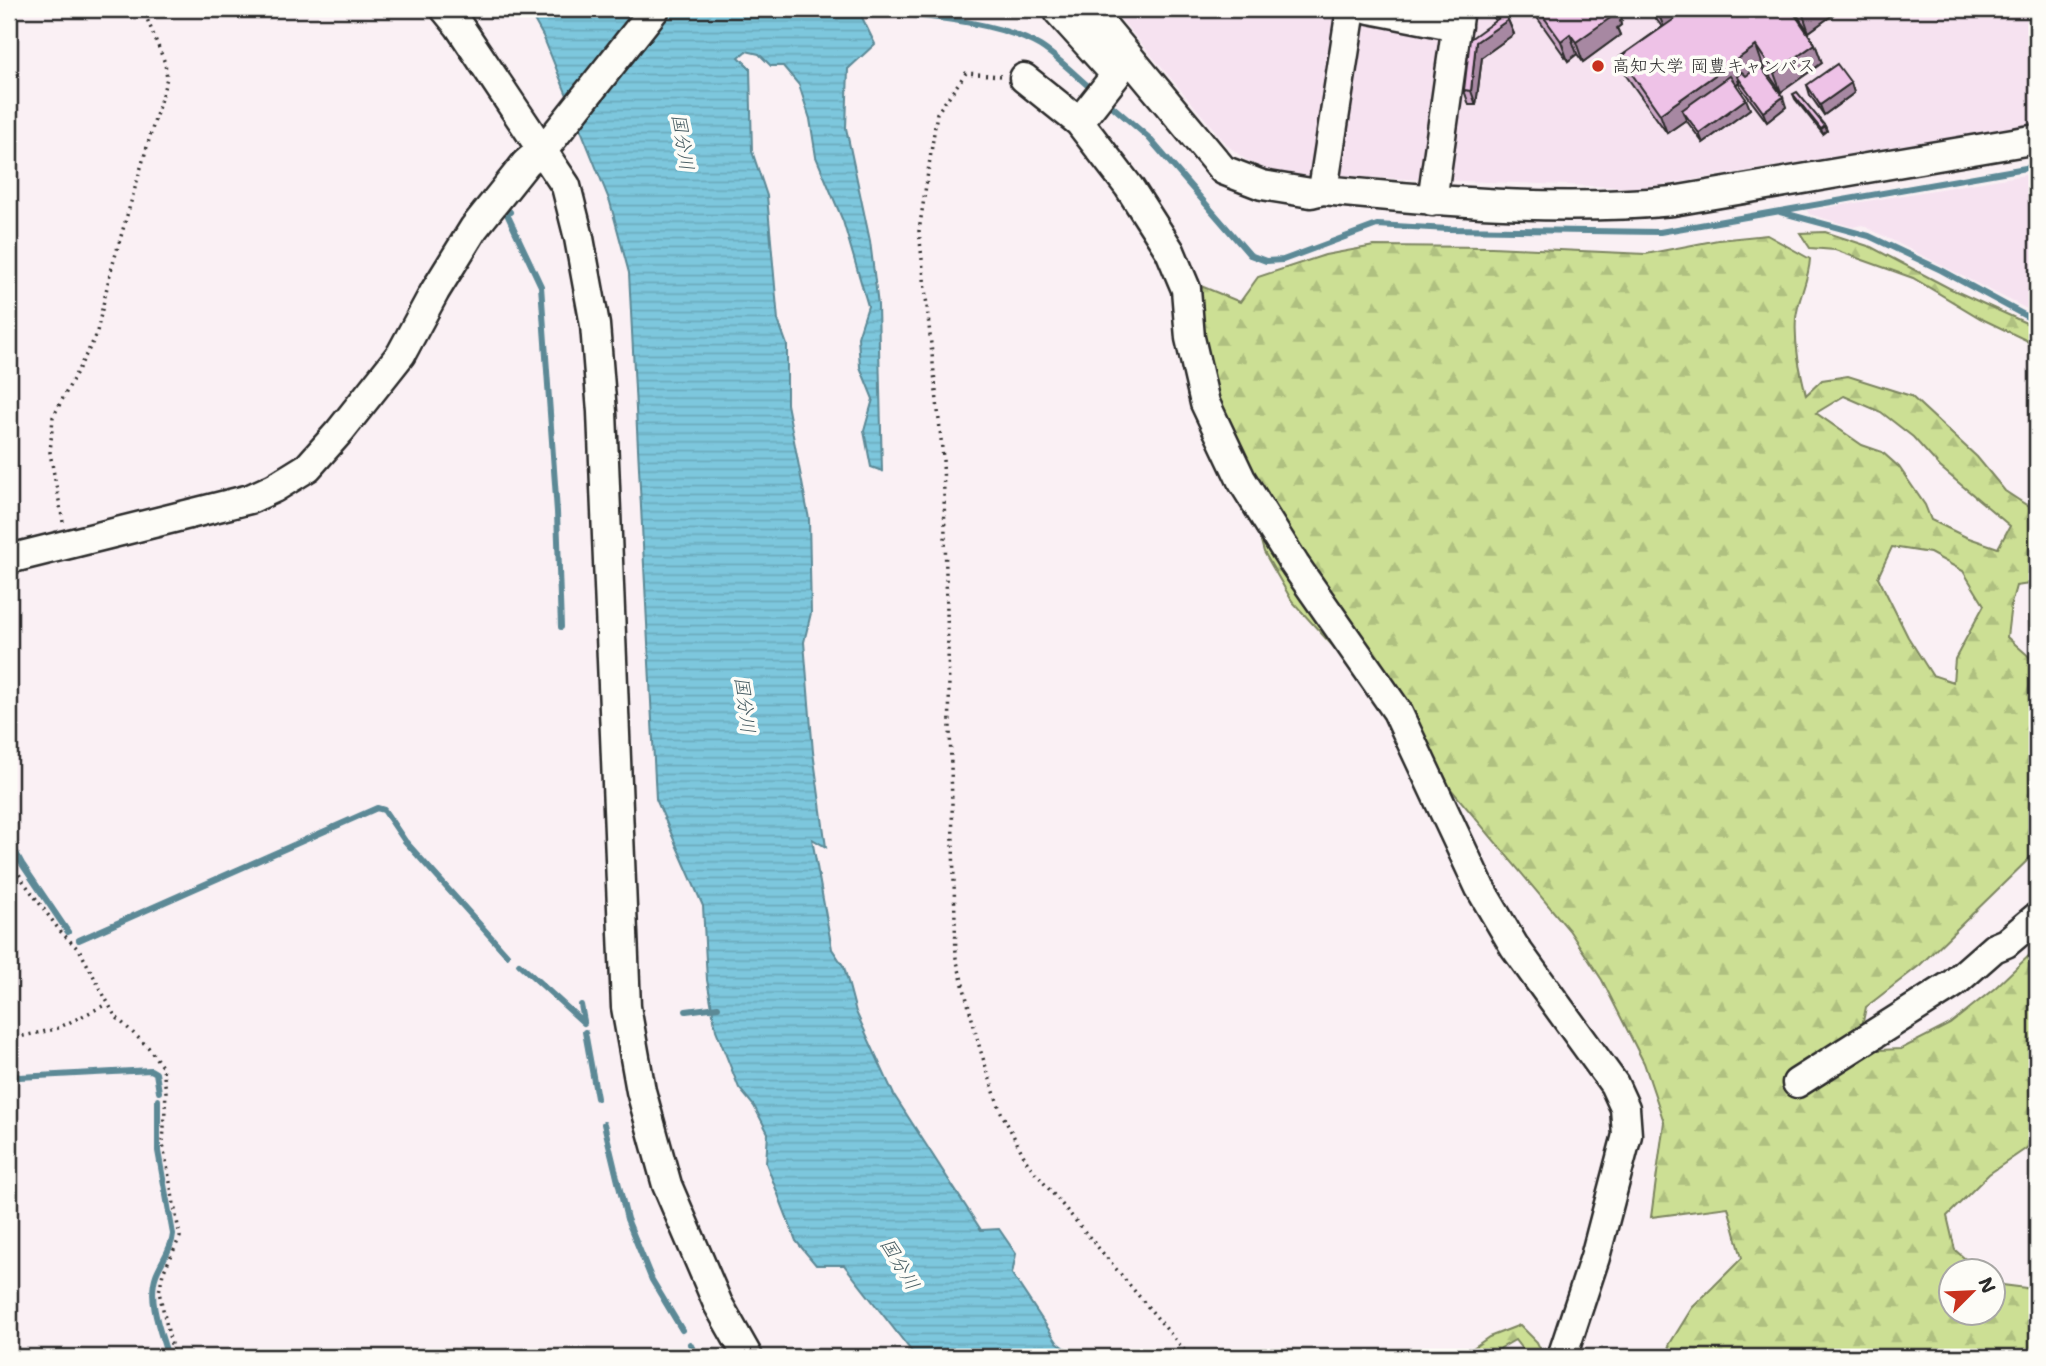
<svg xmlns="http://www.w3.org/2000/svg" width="2046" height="1366" viewBox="0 0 2046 1366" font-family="'Shantell Sans','Klee One',sans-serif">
<defs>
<pattern id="forest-firs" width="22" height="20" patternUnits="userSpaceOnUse" patternTransform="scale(1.75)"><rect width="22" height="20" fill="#ccdf94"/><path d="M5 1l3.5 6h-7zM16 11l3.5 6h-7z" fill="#afc080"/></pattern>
<pattern id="water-rules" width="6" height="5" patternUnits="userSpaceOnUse" patternTransform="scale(1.75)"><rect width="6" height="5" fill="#7dc7dd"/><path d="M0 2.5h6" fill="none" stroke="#6cabbe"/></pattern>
</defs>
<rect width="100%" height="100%" fill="#faf0f4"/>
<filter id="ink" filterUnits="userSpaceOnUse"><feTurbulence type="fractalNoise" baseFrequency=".0143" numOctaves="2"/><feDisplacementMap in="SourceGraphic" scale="14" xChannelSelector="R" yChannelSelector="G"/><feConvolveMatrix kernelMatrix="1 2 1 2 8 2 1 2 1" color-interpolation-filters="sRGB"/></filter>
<g filter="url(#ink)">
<path fill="#f6e2f0" d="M1112,9H2037V123L1645,188L1277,174L1246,160L1228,146Z
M2037,173V314L1862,225L1853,227L1809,214L1806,208L1808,207L1813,210Z"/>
<path fill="url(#forest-firs)" stroke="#7c8560" stroke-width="2" fill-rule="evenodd" d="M1825,232L1871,247L1949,288L2037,328V352L2026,340L1980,318L1913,278L1835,250L1810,248L1800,233Z
M1767,235L1810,259C1809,280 1798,298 1796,318C1794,345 1800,370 1806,395L1822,380L1848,376L1911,396L1977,457L2005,491L2031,508H2037V583L2016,586L2011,604L2007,637L2033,660L2037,659V851L1920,965L1866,1007L1857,1051L1901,1049L1950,1024L1995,988L2037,948V1141L1989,1174L1947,1216L1955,1250L1979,1271L1952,1272V1314H1994V1284L2034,1289L2037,1287V1357H1674L1669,1345L1692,1308L1742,1258L1728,1207L1651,1217L1664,1122L1644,1063L1602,980L1569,930L1429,763L1370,677L1339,653L1292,601L1264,552L1249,497L1199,352L1201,286L1240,302L1258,277L1325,255L1374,246L1492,247L1646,254L1718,240ZM1844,396L1881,412L1913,437L1940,467L2010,526L1998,548L1966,537L1931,520L1925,505L1899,467L1882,452L1862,445L1816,413ZM1892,547L1930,553L1963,571L1984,605L1955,659L1953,682L1932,675L1908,637L1878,577Z
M1520,1325L1537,1342L1544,1357H1522L1525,1353L1515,1340L1501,1348L1494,1357H1464L1463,1355L1489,1337Z"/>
<path fill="url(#water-rules)" stroke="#5c8996" stroke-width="2" d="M528,9H858L875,44L848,69L846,128L870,241L878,305L882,471L871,467L864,431L873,399L860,367L858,337L868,306L843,221L816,157L810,119L799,85L783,66H771L759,54L746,51L739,57L750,68L752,151L767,196L778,320L787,345V404L809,519L811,613L804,642L813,752L826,847L812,839L832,949L844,967L856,1012L894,1095L981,1230L999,1229L1016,1254L1012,1274L1057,1342L1077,1357H916L844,1265H816L796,1241L766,1163L768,1133L754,1106L739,1088L716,1030L707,980L703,906L656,799L629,273L610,202L543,36Z"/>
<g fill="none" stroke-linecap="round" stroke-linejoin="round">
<path stroke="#5c8996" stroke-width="6" d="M856,9C911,16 993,18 1040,46C1059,58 1077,77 1094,91
M1105,100L1148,137L1250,255L1266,261L1283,260L1377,225L1448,229L1660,232L2037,166
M510,212L507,214L541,286L557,512L561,627
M1780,212L1869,236L1941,270L2037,322
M9,840L22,864L68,932
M79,940L377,808L384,810L405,841L507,955
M519,964L584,1023
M581,1005L584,1021
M686,1011L718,1007
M585,1032L597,1098
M9,1071L19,1077L151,1070L156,1073L159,1092
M158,1100V1151L173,1234C172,1249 161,1261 156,1275C147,1300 161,1333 168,1357
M604,1124L627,1219L652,1280L682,1330
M690,1344L697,1357"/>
<defs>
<path id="minor" d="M445,9L459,26L566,186L579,238L595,325L602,412L626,1007L641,1091L667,1185L718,1304L748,1357
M1063,9L1059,12L1116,75L1079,122L1129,187L1170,251L1186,289L1190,338L1205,403L1241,479L1295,565L1397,711L1480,888L1514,946L1614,1084L1625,1108L1627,1135L1595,1257L1562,1357
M1089,9L1223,170L1262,185L1311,193L1323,190C1438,201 1557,212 1673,201L2037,139
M1370,9L1457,26
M1024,78L1079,122
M1323,190L1351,9
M1432,201L1459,9
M9,559L250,499L274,488L308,467L340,431L401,354L435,291L474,228L526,163L548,144L655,9
M1797,1083L1953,984L1994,948L2006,943L2037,917"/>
</defs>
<use href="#minor" stroke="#2b2b2b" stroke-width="33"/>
<path stroke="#2b2b2b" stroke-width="3.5" stroke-dasharray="2 5" stroke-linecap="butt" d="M1001,76L966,73L937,113L919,231L943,458L956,958L980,1049L1000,1110L1028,1164L1190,1357
M63,522L50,453L53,417L96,336L110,274L167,78L165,63L143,9
M9,856L23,881L60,931L80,951L115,1016L148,1047L163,1068L166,1092L163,1144L180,1237L163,1273L159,1292L174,1357
M9,1039L56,1029L107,1004"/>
<use href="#minor" stroke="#fdfcf7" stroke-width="28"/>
</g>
<path fill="#cda7c7" stroke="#2b2b2b" stroke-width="2" d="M1486,9H1501L1508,20L1514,34L1482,57L1476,105H1469L1464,90L1495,20Z
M1531,9H1618L1622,20L1620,21L1621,25L1617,28L1620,35L1583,62L1577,54L1568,61Z
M1649,9H1791L1815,44L1822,63L1781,92L1763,66L1761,67L1786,107L1767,122L1740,86L1739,82L1736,85L1750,109L1703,143L1686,120L1667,133L1627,77L1620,57L1662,27Z
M1793,9H1837L1838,11L1809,32Z
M1851,83L1854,93L1824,115L1810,95L1807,85Z
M1793,94L1825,126L1827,131L1823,134L1795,99Z"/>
<path fill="#a788a2" stroke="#2b2b2b" stroke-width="2" d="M1609,9H1618L1622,20L1620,21L1621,25L1617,28L1620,35L1583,62L1576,42Z
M1664,9H1678L1682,20L1666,32L1658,13Z
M1806,9H1837L1838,11L1809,32L1802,12Z
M1508,20L1514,34L1482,57L1476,105L1471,91L1476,42Z
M1570,34L1577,54L1568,61L1561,41Z
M1815,44L1822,63L1781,92L1774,73Z
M1756,46L1763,66L1741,81L1737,76L1739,82L1688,118L1682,110L1686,120L1667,133L1660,114Z
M1851,83L1854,93L1824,115L1820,105Z
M1783,97L1786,107L1767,122L1763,112Z
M1746,99L1750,109L1703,143L1699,133Z
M1825,126L1827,131L1823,134L1821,129Z"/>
<path fill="#eec2e7" stroke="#2b2b2b" stroke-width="2" d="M1492,9H1501L1508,20L1476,42L1471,91L1464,90L1470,39L1499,18Z
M1538,9H1610H1609L1613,16L1576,42L1570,34L1561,41Z
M1656,9H1664L1658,13Z
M1681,9H1791L1815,44L1774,73L1756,46L1660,114L1620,57L1683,13Z
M1837,64L1851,83L1820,105L1807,85Z
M1760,66L1783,97L1763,112L1737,76L1742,72L1746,76Z
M1730,76L1746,99L1699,133L1682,110Z
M1797,92L1825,126L1821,129L1793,94Z"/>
</g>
<circle fill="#c8321e" stroke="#fdfcf7" stroke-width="2.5" cx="1598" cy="66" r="7"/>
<g text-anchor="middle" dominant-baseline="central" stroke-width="7" stroke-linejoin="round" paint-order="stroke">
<g font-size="18" fill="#2b2b2b" stroke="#fdfcf7" text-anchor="start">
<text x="1612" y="66">高知大学 岡豊キャンパス</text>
</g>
<g font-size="19" font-style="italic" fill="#445a60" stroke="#fdfcf7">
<text transform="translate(683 142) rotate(81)">国分川</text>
<text transform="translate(745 705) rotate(83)">国分川</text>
<text transform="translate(900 1264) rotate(59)">国分川</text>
</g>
</g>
<rect width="2046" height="1366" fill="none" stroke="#fdfcf7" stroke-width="35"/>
<rect x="18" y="18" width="2011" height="1331" fill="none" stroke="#2b2b2b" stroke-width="2.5" filter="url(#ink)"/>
<g transform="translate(1972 1292) rotate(66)"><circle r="33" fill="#fdfcf7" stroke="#a9a8a5" stroke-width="2"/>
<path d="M0-5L12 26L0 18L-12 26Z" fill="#c8321e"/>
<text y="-10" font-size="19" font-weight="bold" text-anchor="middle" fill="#2b2b2b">N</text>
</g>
</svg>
